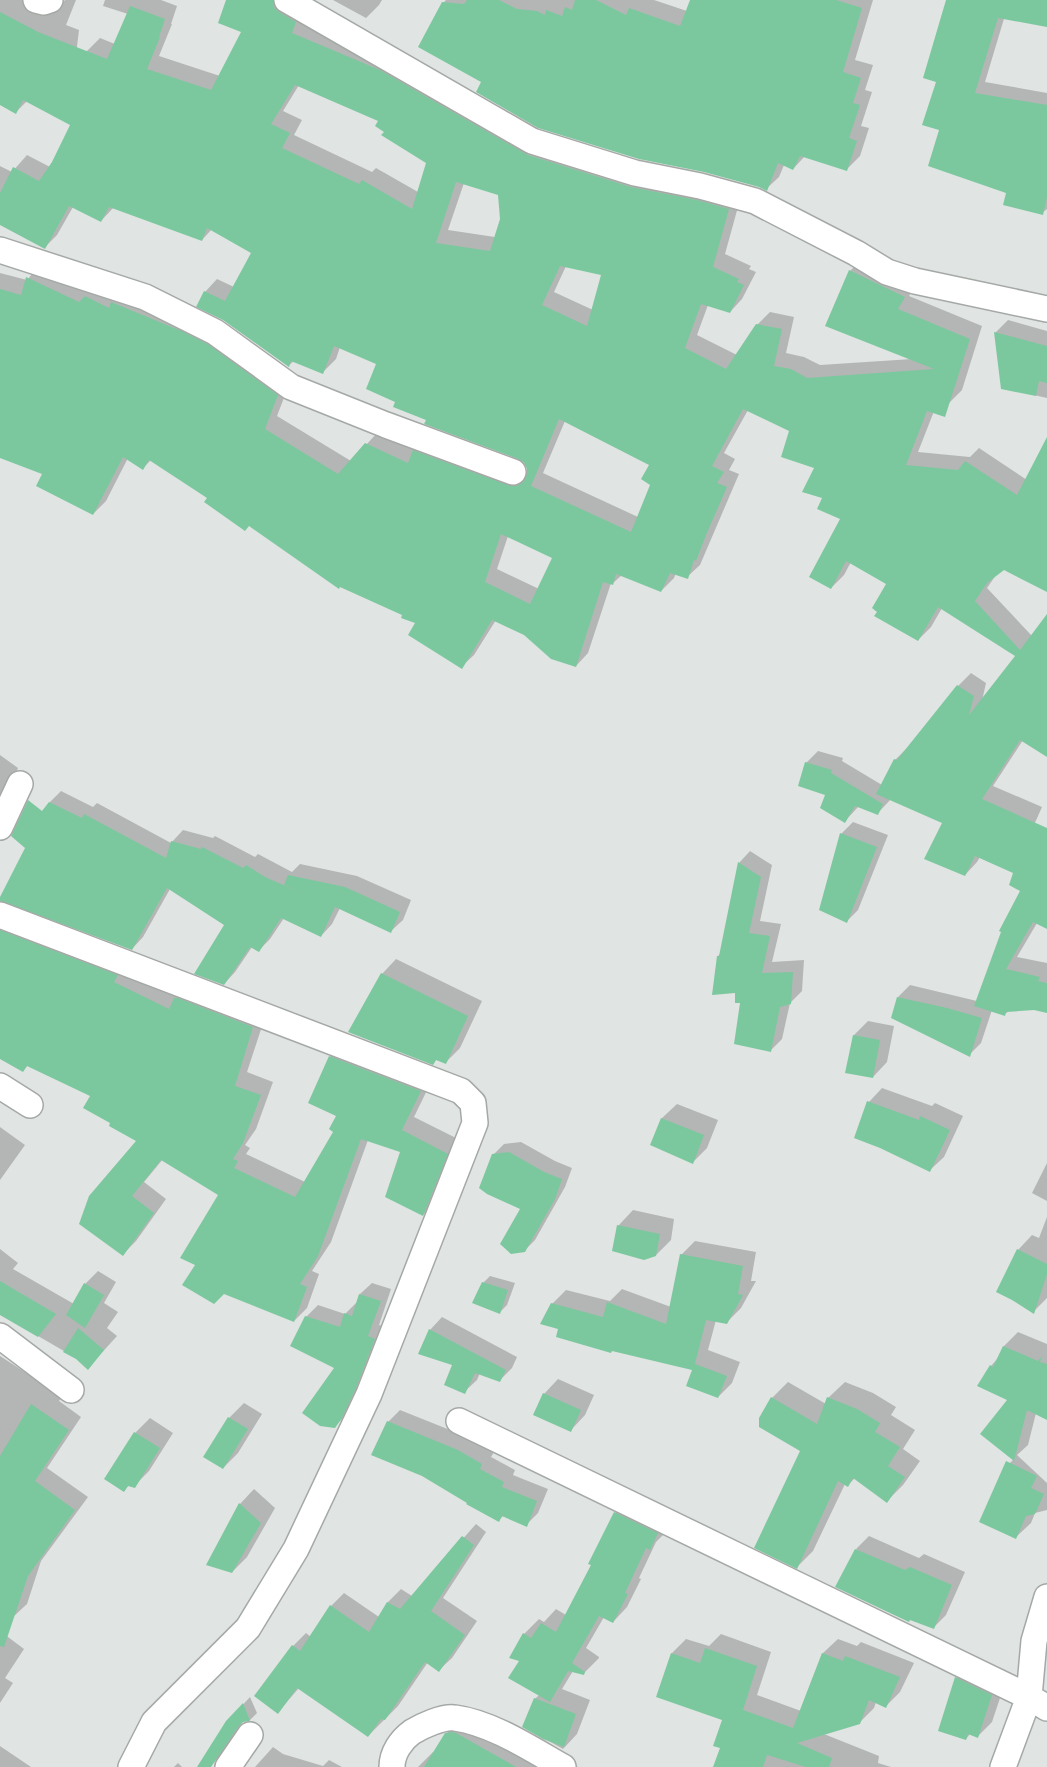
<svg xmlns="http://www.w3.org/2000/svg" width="1047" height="1767" viewBox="0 0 1047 1767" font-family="'Crimson Pro',serif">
<rect width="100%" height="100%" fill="#e0e4e2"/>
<path fill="#0003" fill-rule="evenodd" d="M0,0H43L62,3L65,0H76L66,25L79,30L74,71L87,51L100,38L115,44L128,14L103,6L105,0H161L177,6L171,24H172L159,56L220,76L243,32L228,0H295L541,142L741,196L725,254L751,266L749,269L756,272L742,299L730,312L708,305L697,335L737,355L757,325L770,312L794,317L786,353L804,357L820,365L912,359L850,271L863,258L917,284L909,296L982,326L962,390L949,403L938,401L918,452L970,457L979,448L1027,480L1047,453V589L1004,568L996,575L987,588L1032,636L1047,616V756L1023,740L993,786L1042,807L1034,825L1047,830V928L1037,923L1017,957L1047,963V1011L1034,1008L1009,1011L1005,1014L992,1010L981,1043L969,1055L898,997L910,985L977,1001L1021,891L1014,872L980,857L977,862L965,875L944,823L891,799L878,813L859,806L845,821L806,763L818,751L843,758L842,761L882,785L895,760L908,747L958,686L971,673L986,683L982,701L1017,656L942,608L931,627L918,640L878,611L887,583L851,562L844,575L831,588L841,519L824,497L816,468L790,430L748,410L724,453L735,459L729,470L739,474L700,565L687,577L676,573L674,578L661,591L622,575L613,583H611L588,653L576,666L525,634L496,620L474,655L461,667L417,623L209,498L151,460L143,468L128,458L106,501L93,514L44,473L0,457V273L27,280L40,265L98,284L290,382L277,416L351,461L379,431L521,473L528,474V469L525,462L519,458L427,419L397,401L378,363L340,347L336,359L323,372L294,361L288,366L205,292L217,279L234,287L252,253L212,229L202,240L114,207L101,221L73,207L57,235L44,248L0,223V166L12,172L27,155L50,167L72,124L27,101L15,113L0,104ZM299,85L380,120L386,131L427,163L418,192L376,168L372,172L294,135L302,120L283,111ZM464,183L499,194L501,219L495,237L448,230ZM566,266L603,275L593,310L554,292ZM565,421L650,465L651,484L638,517L543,473ZM508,536L554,557L539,589L497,569Z
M333,0H382L379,5L366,18Z
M446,0H654L687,11L691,0H873L855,60L873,65L865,90L872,92L861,126L869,128L860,156L847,169L805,156L793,169L784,165L779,177L766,189L483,81L443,3Z
M952,0H1047V7L1006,12L985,82L1047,93V209L1042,213L1008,192L940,130L938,81Z
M1008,320L1047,331V398L1002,388L995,333Z
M0,755L18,768L0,808Z
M61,791L93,807L97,803L171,843L183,830L213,838L215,836L255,857L258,854L292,872L300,864L357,876L411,900L403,920L391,931L340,908L332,924L321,936L284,918L270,939L258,951L252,947L235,972L224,984L225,925L170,889L143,937L132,949L0,900L49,803Z
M853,822L888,835L858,910L846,922L841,834Z
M750,851L772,865L760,921L781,924L772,962L804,960L802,991L790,1003L782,1039L770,1051L741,1002L718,956L721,953L739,863Z
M0,910L266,1014L247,1072L273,1082L256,1129L245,1145L250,1148L246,1154L305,1182L335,1131L337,1115L330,1057L343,1043L433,1078L414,1117L460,1140L436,1202L423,1215L402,1152L368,1140L331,1242L312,1271L319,1274L307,1308L294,1321L197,1265L220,1195L163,1159L144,1182L166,1199L136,1241L123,1254L138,1141L112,1123L92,1096L28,1065L23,1070L0,1057Z
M396,959L482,1001L460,1048L445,1063L437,1059L433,1064L382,974Z
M868,1021L894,1026L887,1062L873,1077L854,1035Z
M882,1088L932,1106L935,1103L963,1116L944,1157L930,1170L869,1102Z
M677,1104L718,1120L707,1148L693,1162L652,1145L662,1118Z
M0,1127L25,1145L0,1180Z
M521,1142L555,1161L572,1168L565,1187L535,1240L524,1251L522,1208L493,1155L504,1144Z
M1047,1163V1201L1032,1193Z
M633,1210L674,1219L671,1240L656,1255L614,1250L619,1225Z
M1047,1217V1298L1033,1312L1018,1250L1032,1235L1039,1238Z
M695,1241L756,1252L751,1281H756L741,1308L727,1322L716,1320L708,1350L740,1362L732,1383L718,1397L694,1369L560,1328L552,1304L566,1290L610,1301L622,1289L671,1307L681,1255Z
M0,1249L18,1263L13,1269L74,1304L85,1284L98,1271L116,1282L104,1303L118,1312L107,1328L117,1336L88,1368L76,1358L0,1314Z
M490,1276L515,1283L507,1305L500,1312L483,1283Z
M372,1283L391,1289L379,1325L386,1327L347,1414L335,1426L336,1368L306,1317L318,1305L345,1314L357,1302L360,1294Z
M442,1317L517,1357L512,1368L500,1380L480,1373L477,1380L464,1392L454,1365L430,1330Z
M1018,1332L1047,1344V1418L1036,1413L1028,1445L1017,1455L1047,1483V1510L1035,1513L1031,1523L1016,1537L1003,1470L1014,1459L1009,1400L991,1366L998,1358L1004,1346Z
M0,1356L62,1396L59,1401L81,1417L47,1468L88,1497L41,1561L27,1604L13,1617L0,1619Z
M558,1379L594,1395L585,1415L571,1430L544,1394Z
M788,1382L826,1404L828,1398L845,1382L873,1393L896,1407L891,1415L915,1430L903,1449L920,1461L903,1485L887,1501L855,1478L848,1485L845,1484L813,1551L797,1567L801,1450L772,1398Z
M244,1403L262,1414L238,1453L223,1468L229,1418Z
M400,1410L470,1438L494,1452L491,1457L515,1470L513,1475L548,1489L538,1513L526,1525L503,1516L498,1521L468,1502L388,1422Z
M150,1418L173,1433L149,1471L134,1486L129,1485L124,1491L135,1433Z
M254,1489L275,1508L247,1557L232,1572L208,1564L240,1504Z
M630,1498L664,1534L656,1542L639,1578L641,1579L627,1607L613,1622L604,1617L586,1648L599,1657V1658L584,1673L573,1671L562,1689L590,1700L577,1734L563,1749L524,1727L535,1699L539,1695L521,1660L511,1658L524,1634L539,1619L544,1622L556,1609L566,1615L592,1564L615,1513Z
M476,1524L486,1532L443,1598L477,1621L452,1658L439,1670L428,1662L398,1706L368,1736L299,1688L278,1712L293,1646L306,1633L311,1637L331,1606L344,1593L379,1617L388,1602L401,1589L412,1596Z
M869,1536L919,1558L924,1554L965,1572L946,1615L933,1628L856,1549Z
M0,1631L24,1649L5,1678L13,1683L0,1703Z
M721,1634L771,1652L757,1695L801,1711L823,1653L838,1639L857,1646L861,1642L914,1663L900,1692L886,1706L876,1702L874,1708L859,1723L824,1734L879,1756L878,1763L891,1767H714L721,1747L724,1720L672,1653L686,1639L709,1646Z
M971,1663L1006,1680L992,1722L978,1736L970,1734L966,1739L956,1678Z
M250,1697L257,1713L250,1720L243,1721L221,1755L209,1767H199L227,1722Z
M461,1719L571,1765L578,1767H418L433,1752H434L446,1734Z
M0,1746L31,1767H0Z
M273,1747L283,1754L323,1766L329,1760L342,1767H255Z
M178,1763L182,1767H174Z"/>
<path fill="#7bc89e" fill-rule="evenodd" d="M226,0H273L274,7L279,12L296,22L292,33L380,70L528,155L631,187L697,200L729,209L713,267L739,279L737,282L744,285L730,313L701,304L685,348L726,369L756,324L782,329L774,366L791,369L807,378L934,369L825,326L849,270L905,297L898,309L970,339L945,417L927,411L906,465L958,470L965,461L1017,495L1047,437V592L1004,570L987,583L975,601L1020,650L1047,614V757L1020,740L982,799L1047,828V929L1033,922L1006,969L1040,977L1038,981L1047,983V1013L1034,1010L1006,1012L1005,1016L974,1006L1001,932L999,931L1020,891L1009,885L1013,873L975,856L965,876L924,859L942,823L876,794L894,759L897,760L957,685L974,696L969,715L1015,656L938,607L918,641L874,616L877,612L872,608L886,584L846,561L831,589L809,577L840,519L817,509L822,498L802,492L814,468L781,457L789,431L743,409L712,466L724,472L717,483L727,487L706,535L696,561L694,560L688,579L670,573L661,592L616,574L613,585L603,582L576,667L551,659L524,635L492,620L462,669L408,635L415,623L401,618L402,615L340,587L339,589L249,526L245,531L204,502L207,498L149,460L143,470L123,457L93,515L36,486L42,474L0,458V289L21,295L26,277L79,302L85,296L109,308L111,302L184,332L208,344L278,395L265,429L338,474L365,443L408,463L413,450L508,485L516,486L522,483L526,477L527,469L524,463L518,459L424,424L426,420L393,407L395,402L366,389L376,364L334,346L323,374L291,361L289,367L223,320L196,307L204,291L225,301L251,253L207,228L202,241L109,207L101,222L69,206L45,249L0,225V193L13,167L39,181L52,162L70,125L23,100L16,114L0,105V12L38,32L107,59L130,6L165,19L159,37H160L147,69L211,90L241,32L218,23ZM295,85L378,121L375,126L384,132L381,135L426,163L412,209L362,180L359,184L282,148L290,133L271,124ZM456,182L498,195L500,219L490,251L436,243ZM560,266L601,275L587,326L542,305ZM559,419L649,465L641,479L650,485L631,532L531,486ZM501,534L552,558L530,604L485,582Z
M467,0H499L517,9L537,11L545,15L546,10L562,16L565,7L572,10L575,0H596L626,15L629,8L680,26L690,0H836L862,8L843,72L861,78L853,103L860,105L849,138L857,141L847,171L800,156L793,170L778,163L767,191L759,187L704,172L639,159L538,128L476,92L481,82L418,47L442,2L464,4Z
M946,0H1047V27L998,18L975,93L1047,105V197L1043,215L1003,205L1006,193L928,166L939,130L922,125L936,82L923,78Z
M994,332L1047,346V383L1039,381L1036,396L1001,389Z
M805,762L832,770L831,773L883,804L878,815L855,806L845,823L820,808L825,795L798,786Z
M28,800L42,811L49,802L82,818L84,814L166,858L171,841L201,849L202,847L243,868L246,865L265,877L306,895L284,885L288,875L345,887L400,912L391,933L335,907L321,937L281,918L259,952L250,947L224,985L194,974L224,925L167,888L132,950L0,901V897L25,848L11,836Z
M840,833L877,847L847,923L819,910Z
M738,862L761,877L749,933L770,936L762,973L793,972L791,1004L780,1007L771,1052L734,1044L740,1003H735V993L712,995L717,956H719Z
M0,930L118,975L114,982L169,1009L174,998H178L253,1027L235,1086L261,1095L243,1143L233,1159L238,1161L234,1168L295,1197L333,1132L329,1129L336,1116L308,1103L329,1056L421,1091L402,1130L448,1154L423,1216L385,1197L400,1152L361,1139L318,1256L300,1284L307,1287L294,1322L224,1294L214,1304L182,1285L195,1265L180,1258L218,1195L161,1160L132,1196L154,1213L123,1256L79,1224L89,1196L136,1141L109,1126L110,1123L83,1108L90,1096L27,1066L23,1072L0,1059Z
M381,973L468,1016L446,1064L436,1060L433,1065L348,1032Z
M897,997L947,1008L982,1018L970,1057L891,1018Z
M853,1035L880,1040L873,1078L845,1073Z
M867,1101L919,1120L920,1116L950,1130L930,1172L880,1148L854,1138Z
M661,1118L704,1135L693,1164L650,1145Z
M509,1152L544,1172L562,1179L555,1199L525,1252L511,1254L500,1244L520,1209L487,1194L479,1188L492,1154Z
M617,1225L660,1234L656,1256L644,1260L612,1251Z
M1017,1249L1047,1264V1274L1034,1314L1012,1300L996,1292Z
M680,1254L743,1266L738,1294L743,1295L727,1324L706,1320L695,1364L727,1376L718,1398L686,1386L692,1370L612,1351L611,1353L556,1337L558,1329L540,1324L551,1303L603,1317L607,1302L666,1324Z
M0,1281L56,1314L38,1337L0,1315Z
M482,1282L508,1290L500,1314L472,1303Z
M84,1283L104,1295L85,1328L66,1315Z
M359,1294L381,1301L368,1336L375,1339L356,1388L342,1418L335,1428L320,1426L302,1413L334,1368L290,1346L305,1316L340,1327L344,1313L352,1316Z
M78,1328L104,1350L88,1370L76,1359L63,1352Z
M429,1329L506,1370L500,1382L475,1373L465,1394L444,1385L452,1365L418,1354Z
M1003,1346L1038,1361L1042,1356L1040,1362L1047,1364V1420L1027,1410L1014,1461L980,1434L1007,1400L977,1386L990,1365L993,1367Z
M543,1393L581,1410L571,1432L533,1415Z
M771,1397L817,1424L827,1397L857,1409L880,1423L875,1432L900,1447L888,1466L905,1477L887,1503L853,1478L848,1487L838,1481L797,1569L754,1548L800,1451L759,1427V1418Z
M31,1404L69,1430L35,1481L75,1510L28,1576L4,1647L0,1646V1456Z
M228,1417L248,1429L223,1469L203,1457Z
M387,1421L458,1450L482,1464L480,1469L504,1482L502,1487L537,1501L527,1527L502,1516L499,1522L466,1504L467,1503L422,1476L371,1455Z
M134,1432L160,1448L135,1488L128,1486L124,1492L104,1479Z
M1006,1461L1037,1476L1031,1488L1044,1494L1035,1514L1026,1516L1016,1539L979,1522Z
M239,1503L261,1523L232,1573L206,1565Z
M614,1512L658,1533L650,1550L646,1548L625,1593L628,1594L613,1623L599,1616L572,1663L585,1672L584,1675L568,1671L550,1702L508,1678L519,1661L509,1658L523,1633L531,1638L541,1623L556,1632L591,1565L588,1564Z
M462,1536L474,1545L431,1611L465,1635L439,1672L425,1662L385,1720L381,1719L368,1737L297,1688L278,1714L254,1696L292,1645L300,1651L330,1605L369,1632L387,1602L400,1609Z
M855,1549L905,1570L910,1567L952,1585L934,1629L910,1620L909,1622L835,1587Z
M705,1648L757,1666L743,1710L793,1728L822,1653L843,1661L845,1656L900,1677L886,1708L869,1700L860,1724L797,1743L832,1758L829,1767H806L767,1755L763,1767H713L720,1748L713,1746L722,1720L656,1697L671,1653L700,1663Z
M955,1677L992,1695L978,1738L968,1734L966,1740L938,1731Z
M534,1698L576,1714L564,1747L543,1739L522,1727Z
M243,1703L250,1721L243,1722L238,1727L211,1767H197L226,1721Z
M451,1732L456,1733L516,1767H424L445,1733Z"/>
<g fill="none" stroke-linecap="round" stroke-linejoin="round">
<defs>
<path id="street" d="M36,0L44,2L50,0
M287,0L532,141L635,173L700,186L755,201L856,253L887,272L915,281L1047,309
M0,250L145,297L215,332L291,387L386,425L513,472
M0,827L20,784
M0,915L461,1091L473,1103L475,1123L369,1394L296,1549L248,1628L154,1722L131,1767
M0,1086L30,1105
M0,1336L71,1390
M459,1421L1029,1697L1047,1708
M228,1767L250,1735
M392,1767C392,1753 401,1740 412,1732C422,1726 443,1716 455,1718C492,1723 531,1749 563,1767
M1003,1767L1029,1697L1034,1641L1047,1597"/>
</defs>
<use href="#street" stroke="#a5a9a6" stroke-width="28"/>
<use href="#street" stroke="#fff" stroke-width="25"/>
</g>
</svg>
